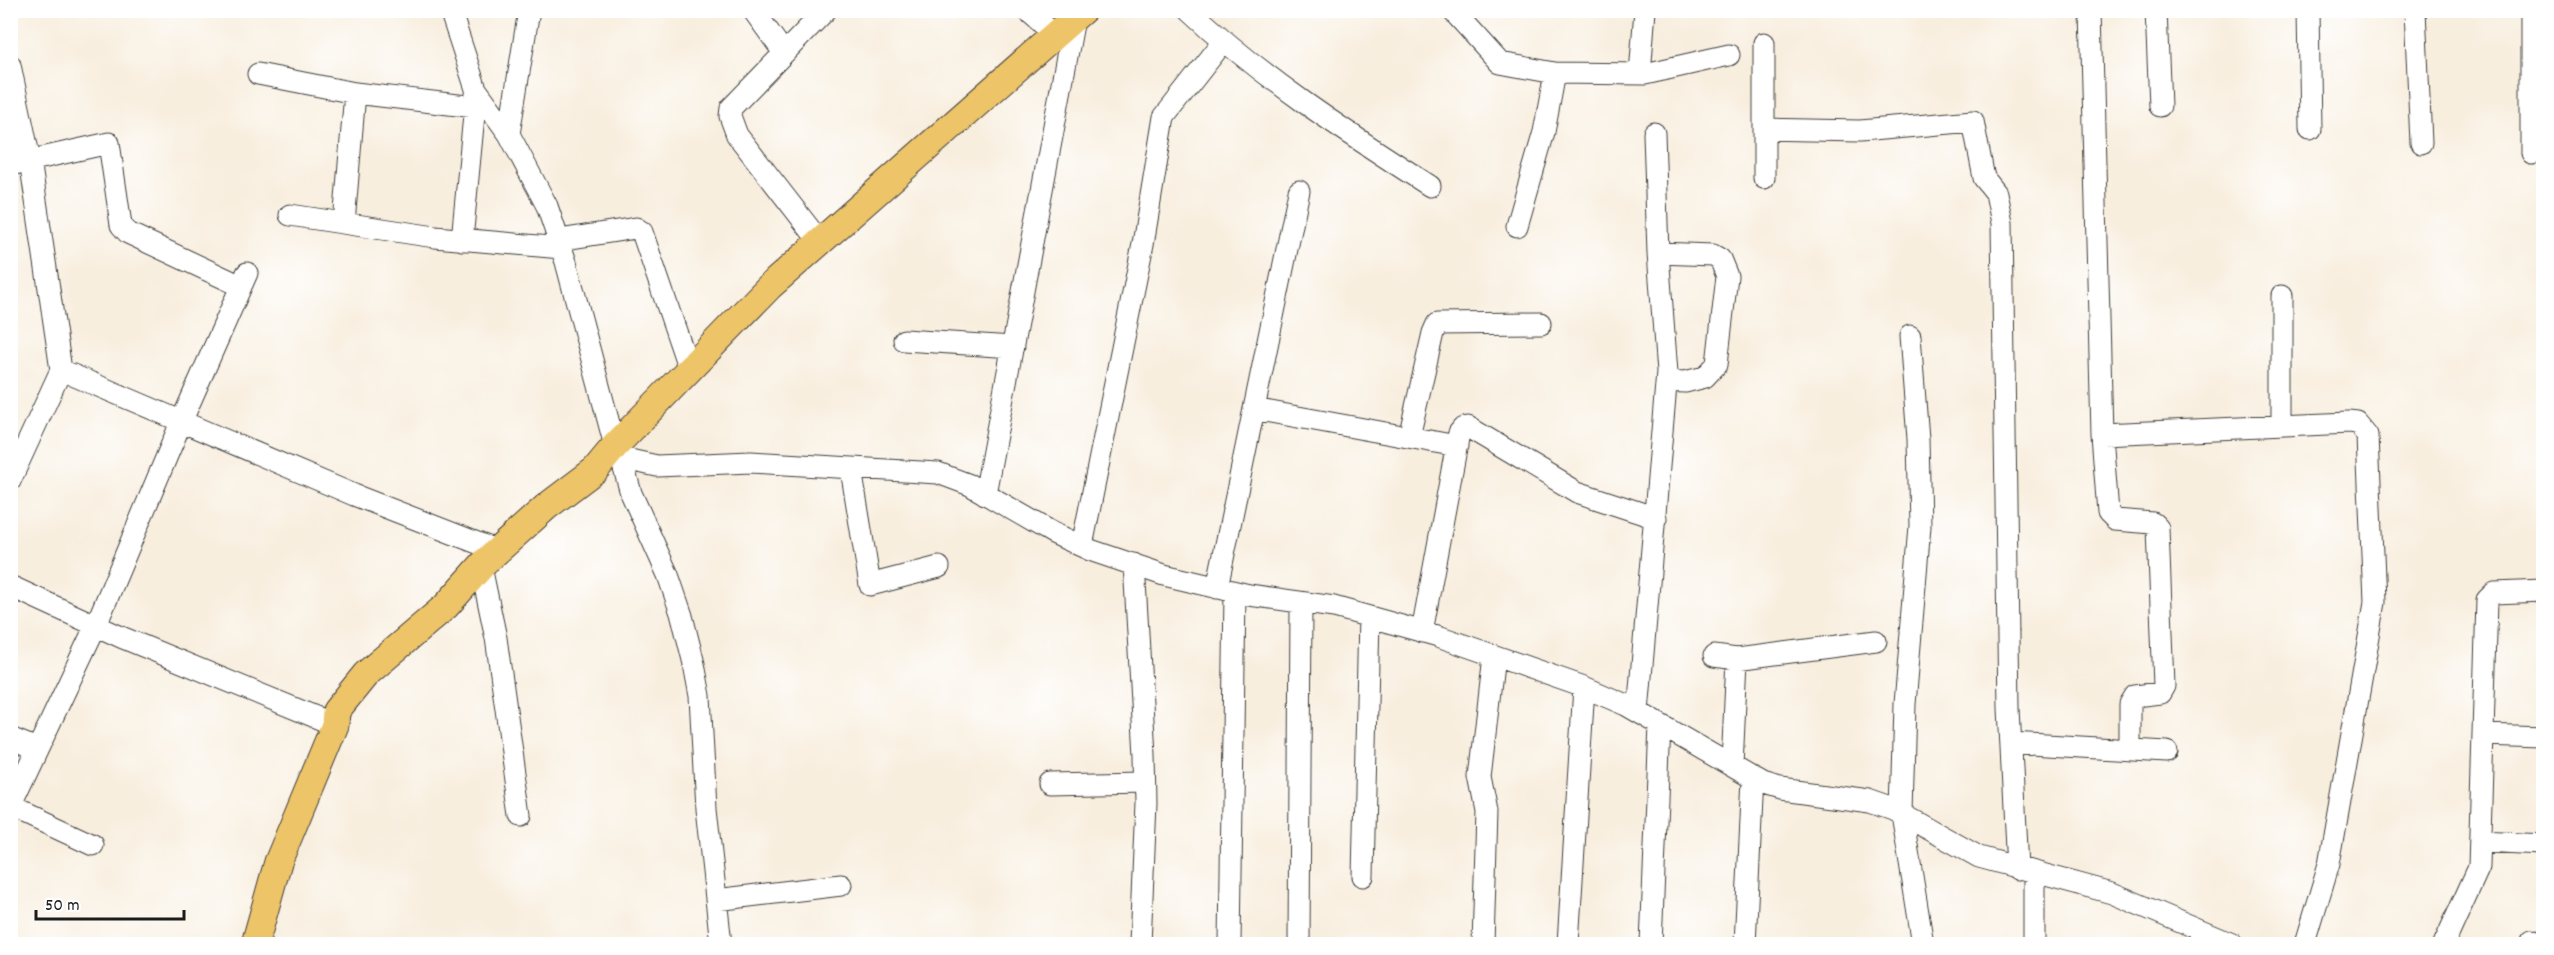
<svg xmlns="http://www.w3.org/2000/svg" width="2554" height="955" viewBox="0 0 2554 955" font-family="Dekko,sans-serif">
<rect width="100%" height="100%" fill="#fff"/>
<filter id="ink" filterUnits="userSpaceOnUse"><feTurbulence type="fractalNoise" baseFrequency=".0167" numOctaves="2"/><feDisplacementMap in="SourceGraphic" scale="12" xChannelSelector="R" yChannelSelector="G"/><feConvolveMatrix kernelMatrix="1 2 1 2 8 2 1 2 1" color-interpolation-filters="sRGB"/></filter>
<filter id="wash" filterUnits="userSpaceOnUse"><feTurbulence type="fractalNoise" baseFrequency=".008" numOctaves="4" result="noise"/><feDisplacementMap in="SourceGraphic" scale="24" xChannelSelector="R" yChannelSelector="G"/><feGaussianBlur stdDeviation="1.35" result="paint"/><feColorMatrix in="noise" values="0 0 0 0 0 0 0 0 0 0 0 0 0 0 0 0 0 1.4 0 .05"/><feComposite in="paint" operator="in"/></filter>
<g filter="url(#wash)">
<rect width="100%" height="100%" fill="#f8eede"/>
</g>
<g filter="url(#ink)">
<g fill="none" stroke-linecap="round" stroke-linejoin="round">
<defs>
<path id="minor" d="M450,10L476,89L509,134L547,206L566,262L615,446
M753,10L784,53
M1027,10L1055,35
M1190,10C1262,78 1346,132 1430,186
M1452,10L1500,63L1555,73L1645,74L1729,55
M2091,10L2102,434L2108,513L2115,520L2153,523L2158,528L2164,686L2160,693L2135,696L2130,704V749
M2156,10L2160,106
M2308,10L2310,129
M2415,10L2421,143
M10,65L30,160L61,370L354,495L498,551
M258,74L355,93L475,107
M1640,74L1645,10
M1764,129L1860,131L1973,121L1984,178L1996,193L2002,223L2009,708L2017,869
M509,134L529,10
M2531,153V10
M10,165L109,143L121,225L128,233L241,286
M1764,178V43
M290,215L435,237L562,248
M344,223L355,93
M1517,226L1544,132L1555,73
M462,240L476,94
M559,240L636,228L642,232L689,369
M820,242L737,135L730,116L731,108L826,10
M1658,253L1713,255L1720,259L1727,276L1717,364L1705,377L1685,382L1667,381
M1910,336L1918,439L1920,526L1905,704L1902,814L1923,944
M904,340L1013,347
M1254,409L1457,446
M2282,426V296
M2102,434L2349,423L2358,424L2368,436L2375,602L2329,864L2305,944
M1409,437L1433,333L1437,324L1541,323
M607,455L657,466L751,462L938,473L970,485L1053,533L1090,550L1164,575L1249,595L1334,607L1438,636L1584,687L1626,705L1763,784L1780,789L1870,801L1893,809L1979,857L2112,893L2232,944
M621,458L631,493L668,575L682,616L694,664L700,696L706,808L721,944
M851,469L870,585L939,567
M10,481L61,370
M985,494L1074,19
M1082,546L1143,244L1164,117L1223,42
M1134,564L1145,755L1146,803L1140,944
M481,567L496,638L521,816
M10,586L121,637L335,725
M1217,588L1299,191
M1422,632L1459,433L1463,428L1468,427L1577,492L1656,518
M1714,656L1737,659L1876,641
M1638,712L1667,373L1658,253L1654,133
M2483,735L2544,737
M10,738L37,749
M2011,743L2167,752
M1732,766L1737,659
M1050,784L1145,782
M11,807L93,845
M10,808L96,625L182,420L247,273
M2480,842L2544,845
M2034,873V944
M1363,876L1369,617
M716,900L841,885
M1230,944L1235,592
M1299,944L1301,603
M1483,944L1487,812L1480,777L1494,656
M1568,944L1584,687
M1651,944L1660,725
M1745,944L1753,778
M2444,944L2479,867L2487,600L2494,593L2544,591
M2531,944L2532,941"/>
<path id="major" d="M255,944L278,862L335,725L336,711L366,674L446,606L486,561L546,507L595,470L615,446L769,287L1083,10"/>
</defs>
<use href="#minor" stroke="#3d3c39" stroke-width="23"/>
<use href="#major" stroke="#3d3c39" stroke-width="29"/>
<use href="#minor" stroke="#fff" stroke-width="21"/>
<use href="#major" stroke="#eec469" stroke-width="27"/>
</g>
</g>
<rect width="2554" height="955" fill="none" stroke="#fff" stroke-width="36"/>
<path d="M36 910v9h148v-9" fill="none" stroke="#1c1c1c" stroke-width="3"/>
<text x="45" y="910" font-size="18" fill="#1c1c1c" stroke="#ffffff" stroke-width="4.5" paint-order="stroke">50 m</text>
</svg>
